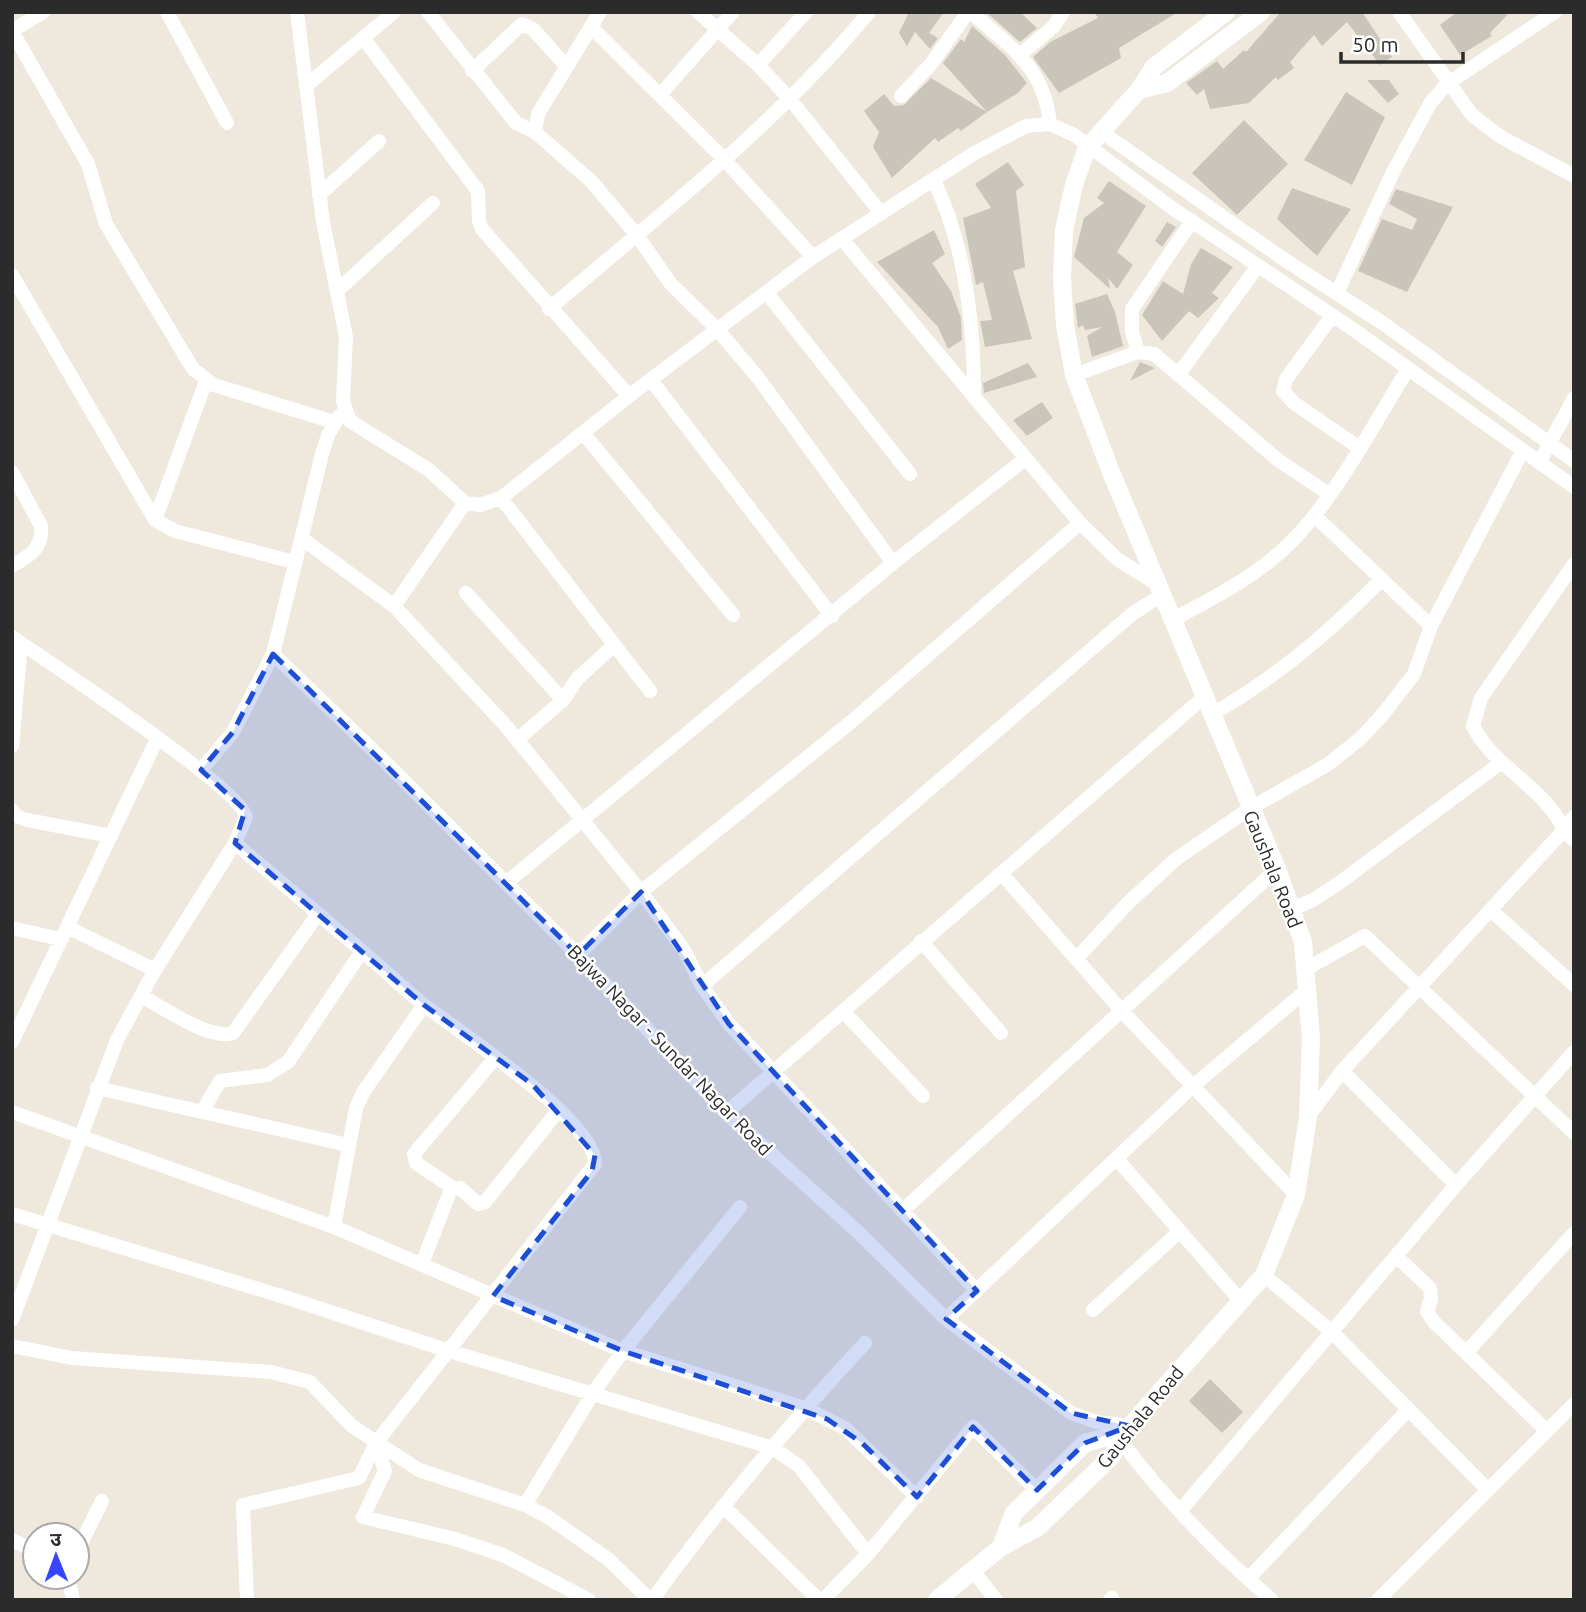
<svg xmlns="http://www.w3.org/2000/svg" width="1586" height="1612" viewBox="0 0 1586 1612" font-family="Ubuntu,'Noto Sans Devanagari',sans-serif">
<rect width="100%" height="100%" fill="#eee9dc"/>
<path fill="#cac5bb" d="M909,12H944L929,33L938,38L930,49L915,32L907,46L899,33Z
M986,12H1020L1037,28L1020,42Z
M1094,12H1178L1119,48L1121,58L1059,93L1033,57L1050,42L1098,18Z
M1281,12H1362L1392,57L1380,65L1347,22L1322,46L1314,35L1290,62L1294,68L1278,80L1276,77L1249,103L1210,109L1204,89L1197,95L1186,83L1217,61L1223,69L1244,50L1246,52Z
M1457,12H1510L1490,33L1492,36L1460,55L1440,25Z
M972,26L1005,55L1027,83L1018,93L987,112L943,63L961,39L964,42Z
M931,78L987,112L961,131L958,128L938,142L935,138L892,178L873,147L879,132L864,111L884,94L894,106L904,105Z
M1367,80H1389L1399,94L1388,103Z
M1346,92L1385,117L1352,185L1304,160Z
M1244,120L1288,164L1237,215L1192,173Z
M1008,162L1024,185L1016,191L1025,267L1013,271L1032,339L985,347L980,321L992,320L983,282L976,285L963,218L991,208L975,184Z
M1109,181L1146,206L1117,252L1133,265L1117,289L1108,278L1110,289L1074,257L1084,218L1104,203L1097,198Z
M1292,188L1351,209L1317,256L1277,219Z
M1396,189L1453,207L1407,292L1358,271L1382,219L1412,230L1417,219L1389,204Z
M1167,222L1176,227L1162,247L1155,241Z
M934,230L945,254L932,263L951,291L961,318L962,340L948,349L938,327L877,262Z
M1201,248L1233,267L1212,293L1219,298L1198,318L1189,311L1162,341L1142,315L1163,281L1183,294L1191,264Z
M1107,294L1115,312L1123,346L1092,357L1087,336L1102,327L1085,330L1083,325L1078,328L1075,304Z
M1140,362L1155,368L1130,381Z
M1028,363L1037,377L984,393L983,383Z
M1042,402L1053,418L1027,436L1013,420Z
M1210,1379L1243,1412L1222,1433L1189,1401Z"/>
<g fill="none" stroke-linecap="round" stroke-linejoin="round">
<path stroke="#fff" stroke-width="14" d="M43,12L12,31L88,164L106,224L193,369L214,385L334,422
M167,12L227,123
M297,12L323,222L346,337L343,401L350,421L429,470L465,503L480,505L501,498L629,396L813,257L973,154L1026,126L1050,124L1074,135L1172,208L1357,332L1574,487
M428,12L516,123L535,132
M600,12L538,114L535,132L591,181L636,234L671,284L717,329L759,379L893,563
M698,12L758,65L790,99L881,213
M971,12C1011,48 1044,66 1050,124
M1399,12L1472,115L1501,137L1574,176
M591,27L723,158L813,257
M364,39L478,191L479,221L482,229L629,396
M1021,54L1053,27L1063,12
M758,65L806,12
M472,71L522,24L533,29L567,67
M306,86L394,12
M660,95L733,12
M901,96L931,64L968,12
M1100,131L1282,258L1381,322L1574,461
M933,179C966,245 974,324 974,396
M319,195L379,141
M842,239L1080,523L1117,559L1157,584
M12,275L155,520L175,531L294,562
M337,291L433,203
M767,293L910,474
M1337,293L1393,172L1431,102L1447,84L1555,12
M549,309C659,215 777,124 869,12
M1332,316L1286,379L1283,391L1294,403L1358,447
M1138,352L1132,332V309L1192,221
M1074,375L1138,352L1154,354L1278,460L1329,494
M1178,375L1258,266
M651,380L832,616
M584,434L733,615
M1539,463L1574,398
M12,472L41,526C43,548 30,556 12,566
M501,498L650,691
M1315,516L1431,626
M155,520L206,381
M301,538L394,606L506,726L641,892L684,950L702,986L729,1024L977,1291
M1574,564L1481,698L1473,726C1494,768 1544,786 1564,830L1574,817
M466,593L563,700
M394,606L465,503
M1172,620C1213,598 1254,578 1288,545C1334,501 1373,425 1408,369
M12,637C47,661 242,789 246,817L235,843L155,970L117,1040L12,1320
M273,654L381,758L578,955L726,1113L859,1233L946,1319L1071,1413L1096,1422L1130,1426
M1211,715C1278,676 1326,635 1380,581
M517,740L563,700L577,679L614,645
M12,746L21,643
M201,770L233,732L273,654L322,454L328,435L340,415
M12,810L16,816L27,820L111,836
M1001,873L1121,1010L1296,1195
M506,883L893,563L1025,459
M1292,909L1313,900L1339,883L1502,762
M1492,911L1574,985
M67,927L155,970
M12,928L60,939
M921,941L1001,1033
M578,955L641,892L851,722L1080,523
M1076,959L1128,903L1176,859L1249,809L1327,765L1361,738L1384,713L1414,674L1431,626L1522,452
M1306,969L1365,936L1574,1133
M702,986L1132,614L1162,595
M141,996C163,1007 210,1041 233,1033L318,914
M843,1011L923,1096
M12,1042L157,739
M1342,1071L1456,1185L1574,1052
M97,1088L348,1145
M12,1112L334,1227L623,1351L805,1408L845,1428L917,1497
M202,1112L220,1081L267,1075L288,1062L362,951L235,843
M726,1113L1204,697
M1308,1117L1342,1071L1564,830L1574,840
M1117,1159L1240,1300
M453,1188L416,1163L414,1154L496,1057
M902,1211L1277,869
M12,1214L291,1299L449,1351L773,1448L799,1466L868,1554
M334,1227L356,1108L364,1091L424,1005
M1396,1256L1430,1288L1431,1299L1427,1311L1433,1321L1545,1429
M422,1264L451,1189L460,1188L478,1204L485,1202L558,1111
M1264,1275L1332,1332L1487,1489
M1093,1310L1180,1231
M946,1319L1193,1086L1308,989
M12,1346L72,1358L271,1372L310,1382L352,1426L419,1470L525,1505L548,1517L608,1559L650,1600
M1466,1353L1574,1233
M1120,1440C1164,1498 1217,1553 1272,1600
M376,1443L385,1471L363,1517L455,1539L503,1555L589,1600
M525,1505L593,1393L623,1351L740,1207
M723,1506L819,1600
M1180,1511L1456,1185
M12,1540L35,1551
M77,1551L102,1501
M974,1572L996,1600
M68,1577L73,1600
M1248,1579L1408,1410
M247,1600L243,1505L359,1478L376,1443L595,1164C596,1120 458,1032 423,1004C402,987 382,968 362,951
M652,1600C717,1510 789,1425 865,1343
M823,1600L868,1554L973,1427L1037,1490
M1110,1600L1112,1598
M1378,1600L1574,1404"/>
<path stroke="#fff" stroke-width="18" d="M1139,90L1167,83L1261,12
M1001,1547L1014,1513L1085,1443L1125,1432
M937,1600L1001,1547L1037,1528L1111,1457L1130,1426L1264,1275L1296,1195L1308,1117L1311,1038L1303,942L1277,869L1111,472L1074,375L1065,325L1062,280L1064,230L1074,185L1087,148L1139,90L1154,67L1226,12"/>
</g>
<path fill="#1d4ed8" fill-opacity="0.2" stroke="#1d4ed8" stroke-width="5" stroke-dasharray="14 9" stroke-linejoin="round" d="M273,654L578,955L641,892L729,1024L977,1291L946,1319L1071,1413L1130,1426L1085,1443L1037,1490L973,1427L917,1497L862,1443L827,1419L623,1351L493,1296L592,1171L595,1155L532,1084L424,1005L235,843L245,810L201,770L233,732Z"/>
<g text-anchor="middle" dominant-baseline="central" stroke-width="5" stroke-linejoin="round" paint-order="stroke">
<g font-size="19" fill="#2b2b2b" stroke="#fff">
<text transform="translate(1273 869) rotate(68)">Gaushala Road</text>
<text transform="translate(670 1050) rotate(46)">Bajwa Nagar - Sundar Nagar Road</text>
<text transform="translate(1140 1417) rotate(-51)">Gaushala Road</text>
</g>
</g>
<rect width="1586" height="1612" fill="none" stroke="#2b2b2b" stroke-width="28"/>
<g transform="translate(56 1556) rotate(359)"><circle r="33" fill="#ffffff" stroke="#aaaaaa" stroke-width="2"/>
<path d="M0-5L12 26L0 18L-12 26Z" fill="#3845ff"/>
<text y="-10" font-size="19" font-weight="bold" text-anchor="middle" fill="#2b2b2b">उ</text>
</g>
<path d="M1341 52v10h122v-10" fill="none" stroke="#2b2b2b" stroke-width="3.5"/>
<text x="1352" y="52" font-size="21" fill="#2b2b2b" stroke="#ffffff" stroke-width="5" paint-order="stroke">50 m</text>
</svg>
